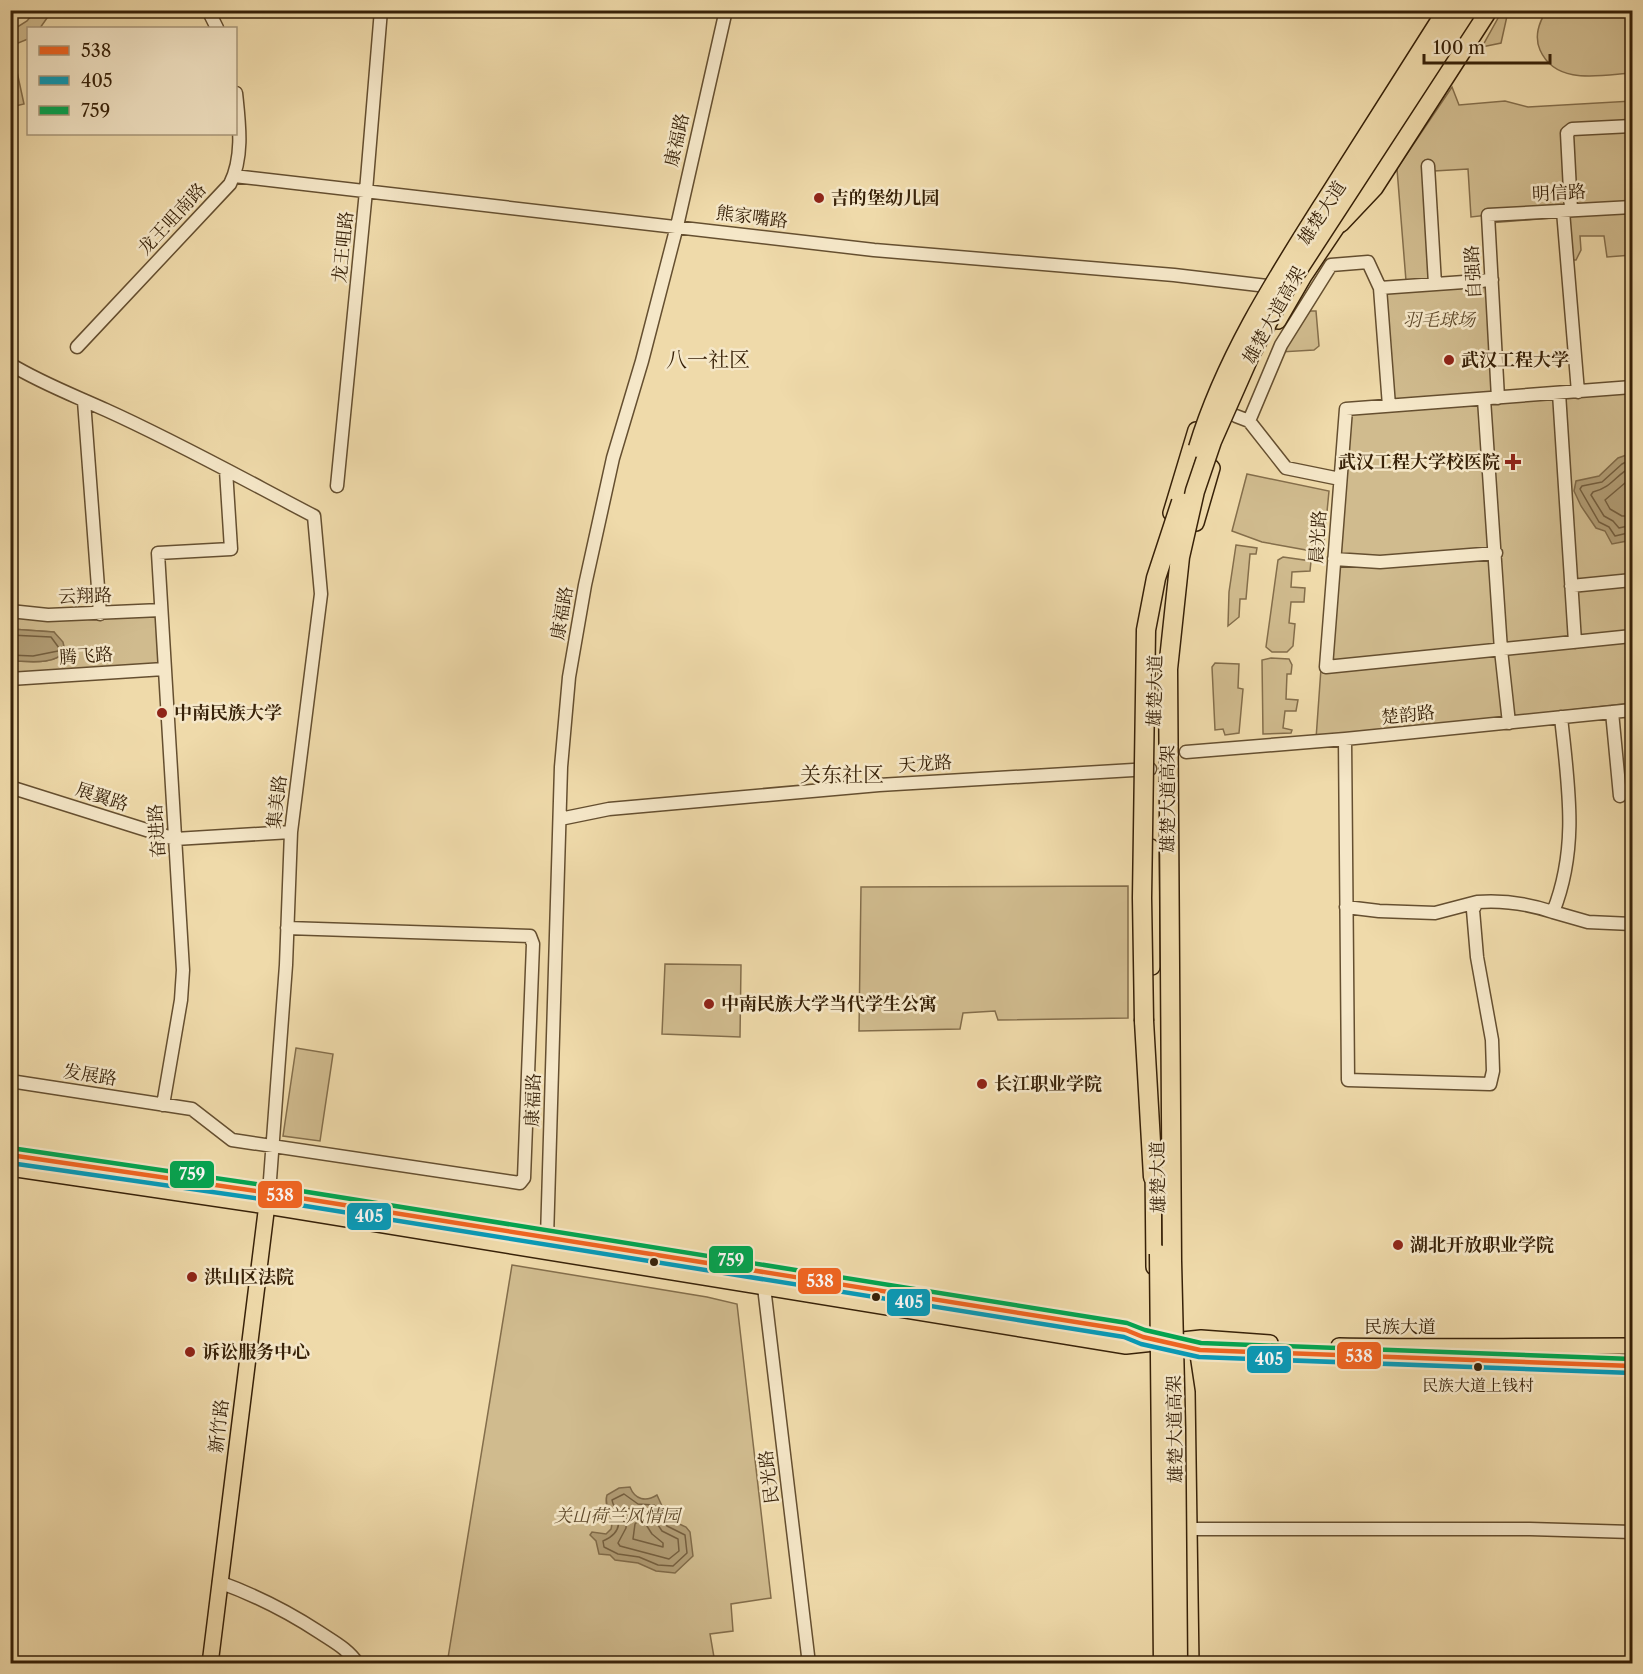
<svg xmlns="http://www.w3.org/2000/svg" width="1643" height="1674" viewBox="0 0 1643 1674" font-family="'Libre Caslon Text','Noto Serif SC',serif">
<rect width="100%" height="100%" fill="#efdaaa"/>
<filter id="stains"><feTurbulence type="fractalNoise" baseFrequency=".00333" numOctaves="4"/><feColorMatrix values="0 0 0 0 .2 0 0 0 0 .09 0 0 0 0 .02 0 0 0 .5 -.17"/></filter>
<radialGradient id="worn" r=".72"><stop offset=".6" stop-color="#630" stop-opacity="0"/><stop offset="1" stop-color="#630" stop-opacity=".3"/></radialGradient>
<path fill="#d0bb8e" stroke="#846e4b" stroke-width="1.5" d="M35,11H52L40,28H28V39L11,46V31L27,21Z
M1502,11H1510L1507,16L1501,43L1482,47Z
M1546,11H1632V73C1601,75 1556,86 1540,50C1534,36 1539,23 1546,11Z
M14,58L24,104L11,107V59Z
M1452,87L1459,105L1505,101L1528,107L1632,101V255L1607,257L1604,236H1580L1581,250L1576,260H1567L1564,217L1489,223L1488,215L1471,217L1468,169L1434,171L1430,279L1406,281L1397,169L1394,173Z
M1492,280L1498,398L1632,387V703L1316,739L1334,485L1346,409L1389,406L1380,288Z
M1305,311H1316L1319,346L1314,350L1281,352Z
M1247,474L1329,491L1323,553L1262,542L1232,531Z
M1236,545L1257,548L1256,554H1250L1246,599H1240L1239,617L1228,626L1229,592Z
M1283,557L1311,561L1310,571L1292,572L1291,587L1305,588L1304,602H1291L1289,623L1295,624L1293,646L1287,652H1272L1266,647L1278,560Z
M152,614L157,617L159,662L154,666L11,674L10,661C27,661 54,666 65,651L54,632L11,629V615Z
M1271,658L1289,659L1292,665L1291,674H1287L1286,699L1298,700L1296,711H1285L1283,728L1292,730L1291,733L1263,734L1262,660Z
M1215,663L1239,664L1238,688L1243,689L1239,733L1225,735L1223,729L1215,730L1212,667Z
M1128,886V1018L998,1020L995,1011L963,1013L960,1029L859,1031L861,887Z
M665,964L741,965L740,1037L662,1034Z
M296,1048L333,1054L320,1141L283,1136Z
M512,1265L707,1297L737,1304L771,1598L731,1604L733,1631L710,1634L715,1663L447,1664Z"/>
<path fill="#b09b73" stroke="#806a48" stroke-width="1.5" d="M1632,453V536L1627,541L1612,544L1605,531L1596,528L1581,506L1574,491L1576,481L1599,476L1618,458Z
M11,629L54,632L63,642L65,651C54,666 27,661 11,661Z
M630,1487C635,1500 646,1502 657,1495L668,1519L686,1527L690,1532L693,1556L675,1573L656,1571L638,1563L615,1560L610,1555L599,1554L596,1541L590,1535L592,1532L606,1534L611,1529C615,1516 603,1508 607,1495L619,1488Z"/>
<g fill="none" stroke-linecap="round" stroke-linejoin="round">
<path stroke="#745e3e" stroke-width="1.5" d="M1632,459L1622,464L1602,482L1582,486L1580,489L1599,522L1609,527L1615,536L1632,532
M1632,467C1616,474 1613,487 1593,492L1591,495L1604,516L1613,521L1619,528L1632,525
M1632,477L1605,500L1610,509L1622,516H1632
M10,635L51,637L59,648L58,651L33,656L10,655
M624,1494L638,1504L654,1505L667,1526L685,1535L687,1553L673,1566L658,1565L639,1557L618,1554L604,1547L603,1541C615,1536 622,1527 617,1513C616,1508 613,1506 612,1500Z
M626,1508L650,1513L662,1531L678,1539L679,1551L669,1559L620,1546L618,1543L626,1528Z
M638,1521L645,1523L652,1534L663,1543V1547L633,1539L635,1524Z"/>
<defs>
<path id="minor" d="M208,10L217,28
M1428,166L1435,284
M234,176L874,250L1174,275L1267,286
M1571,210L1567,133L1572,129L1632,126
M1563,211L1578,392
M77,347L230,184C244,157 239,122 236,93
M10,364C41,383 73,395 106,410C177,442 245,480 314,516L321,594L291,832L286,965L269,1193
M1632,387L1346,409L1326,667L1632,636
M1559,393L1575,642
M1498,398L1488,215L1632,207
M1484,399L1501,650L1509,723
M84,401L100,614
M1389,406L1380,288L1492,280
M1236,416L1249,421L1286,468L1340,479
M1249,421L1281,345L1331,265L1368,262L1380,288
M337,486L366,191L381,10
M1334,559L1380,562L1496,553
M1571,586L1632,580
M10,611L48,615L161,610
M10,679L164,669
M1612,712L1620,796
M1345,739L1348,1080L1490,1084L1493,1071L1492,1040L1477,957L1473,910L1477,902C1502,900 1529,904 1553,912C1579,847 1568,785 1561,717
M1186,752L1345,739L1632,710
M10,787L175,839L291,832
M560,819L609,809L879,785L1150,769
M1346,907L1379,911L1435,913L1477,902
M1553,912L1588,922L1632,924
M10,1081L192,1109L232,1140L520,1183L524,1178L533,944L530,936L287,928
M163,1105L181,1000L183,970L158,553L231,549L226,470
M547,1238L561,767L569,677L585,585L613,458L642,361L677,226L726,10
M764,1287L809,1664
M1189,1529H1530L1632,1532
M219,1582C255,1595 287,1611 319,1632C334,1642 348,1649 358,1664"/>
<path id="major" d="M1278,321L1304,276L1345,215
M1171,513L1196,430
M1196,523L1212,468
M1151,847L1152,967
M10,1155L269,1193L1126,1330L1143,1337L1200,1350L1632,1366
M1153,1165L1154,1267
M10,1168L267,1206L1126,1346L1201,1338L1270,1343
M1339,1346C1437,1348 1534,1346 1632,1346
M1181,1352L1187,1392L1191,1664
M210,1664L268,1196"/>
<path id="highway" d="M1340,223L1374,187L1488,10
M1144,1021L1153,1177"/>
</defs>
<use href="#minor" stroke="#654f30" stroke-width="15"/>
<use href="#major" stroke="#372108" stroke-width="18"/>
<use href="#highway" stroke="#372108" stroke-width="21"/>
<use href="#minor" stroke="#f5e7c8" stroke-width="12"/>
<use href="#major" stroke="#efdaaa" stroke-width="15"/>
<use href="#highway" stroke="#efdaaa" stroke-width="18"/>
<defs>
<path id="highway-bridge" d="M1198,448C1225,359 1275,281 1325,202C1366,138 1407,74 1447,10
M1144,1021L1142,898L1146,630L1156,578L1181,502
M1159,1254L1163,1664
M1178,1664L1176,1429L1172,1261L1168,669L1180,557L1195,491L1212,441L1250,355L1286,288L1467,10"/>
</defs>
<use href="#highway-bridge" stroke="#372108" stroke-width="21" stroke-linecap="butt"/>
<use href="#highway-bridge" stroke="#efdaaa" stroke-width="18"/>
<defs>
<path id="bus-1" d="M10,1155L269,1193L1126,1330L1143,1337L1200,1350L1632,1366"/>
<path id="bus-2" d="M10,1163L268,1200L1124,1337L1141,1344L1199,1357L1632,1373"/>
<path id="bus-3" d="M11,1148L270,1186L1127,1323L1145,1330L1201,1343L1632,1359"/>
</defs>
<use href="#bus-1" stroke="#f5e7c8" stroke-width="9"/>
<use href="#bus-2" stroke="#f5e7c8" stroke-width="9"/>
<use href="#bus-3" stroke="#f5e7c8" stroke-width="9"/>
<use href="#bus-1" stroke="#f26522" stroke-width="4.5"/>
<use href="#bus-2" stroke="#069bba" stroke-width="4.5"/>
<use href="#bus-3" stroke="#00a651" stroke-width="4.5"/>
</g>
<g fill="#8f2418" stroke="#f5e7c8" stroke-width="2">
<circle cx="819" cy="198" r="6"/>
<circle cx="1449" cy="360" r="6"/>
<path d="M1510 453h6v6h6v6h-6v6h-6v-6h-6v-6h6z"/>
<circle cx="162" cy="713" r="6"/>
<circle cx="709" cy="1004" r="6"/>
<circle cx="982" cy="1084" r="6"/>
<circle cx="1398" cy="1245" r="6"/>
<circle cx="192" cy="1277" r="6"/>
<circle cx="190" cy="1352" r="6"/>
</g>
<g fill="#372108" stroke="#f5e7c8" stroke-width="2">
<circle cx="654" cy="1262" r="5"/>
<circle cx="876" cy="1297" r="5"/>
<circle cx="1478" cy="1367" r="5"/>
</g>
<g text-anchor="middle" dominant-baseline="central" stroke-width="5" stroke-linejoin="round" paint-order="stroke">
<g font-size="16" fill="#372108" stroke="#f5e7c8">
<text x="1478" y="1385">民族大道上钱村</text>
</g>
<g font-size="18" fill="#372108" stroke="#f5e7c8">
<text transform="translate(677 140) rotate(-77)">康福路</text>
<text transform="translate(1559 193) rotate(-3)">明信路</text>
<text transform="translate(1322 213) rotate(-57)">雄楚大道</text>
<text transform="translate(752 217) rotate(7)">熊家嘴路</text>
<text transform="translate(172 219) rotate(-47)">龙王咀南路</text>
<text transform="translate(343 247) rotate(-84)">龙王咀路</text>
<text transform="translate(1473 272) rotate(-93)">自强路</text>
<text transform="translate(1274 315) rotate(-61)">雄楚大道高架</text>
<text transform="translate(1318 537) rotate(-86)">晨光路</text>
<text transform="translate(85 596) rotate(-2)">云翔路</text>
<text transform="translate(562 613) rotate(-80)">康福路</text>
<text transform="translate(86 656) rotate(-4)">腾飞路</text>
<text transform="translate(1155 691) rotate(-89)">雄楚大道</text>
<text transform="translate(1408 715) rotate(-6)">楚韵路</text>
<text transform="translate(925 764) rotate(-4)">天龙路</text>
<text transform="translate(102 797) rotate(18)">展翼路</text>
<text transform="translate(1168 799) rotate(-90)">雄楚大道高架</text>
<text transform="translate(277 802) rotate(-83)">集美路</text>
<text transform="translate(157 831) rotate(-94)">奋进路</text>
<text transform="translate(90 1075) rotate(9)">发展路</text>
<text transform="translate(533 1100) rotate(-88)">康福路</text>
<text transform="translate(1158 1177) rotate(-91)">雄楚大道</text>
<text x="1400" y="1327">民族大道</text>
<text transform="translate(219 1426) rotate(-83)">新竹路</text>
<text transform="translate(1175 1429) rotate(-91)">雄楚大道高架</text>
<text transform="translate(769 1477) rotate(-97)">民光路</text>
</g>
<g font-size="18" font-weight="bold" fill="#372108" stroke="#f5e7c8" text-anchor="start">
<text x="831" y="198">吉的堡幼儿园</text>
<text x="1461" y="360">武汉工程大学</text>
<text x="1500" y="462" text-anchor="end">武汉工程大学校医院</text>
<text x="174" y="713">中南民族大学</text>
<text x="721" y="1004">中南民族大学当代学生公寓</text>
<text x="994" y="1084">长江职业学院</text>
<text x="1410" y="1245">湖北开放职业学院</text>
<text x="204" y="1277">洪山区法院</text>
<text x="202" y="1352">诉讼服务中心</text>
</g>
<g font-size="18" font-style="italic" fill="#5d482a" stroke="#f5e7c8">
<text x="1439" y="320">羽毛球场</text>
<text x="617" y="1516">关山荷兰风情园</text>
</g>
<g font-size="21" fill="#372108" stroke="#f5e7c8">
<text x="708" y="359">八一社区</text>
<text x="842" y="774">关东社区</text>
</g>
</g>
<g stroke="#f5e7c8" stroke-width="2">
<rect x="169" y="1160" width="46" height="29" rx="6" fill="#00a651"/>
<rect x="257" y="1180" width="46" height="29" rx="6" fill="#f26522"/>
<rect x="346" y="1202" width="46" height="29" rx="6" fill="#069bba"/>
<rect x="708" y="1245" width="46" height="29" rx="6" fill="#00a651"/>
<rect x="797" y="1267" width="45" height="28" rx="6" fill="#f26522"/>
<rect x="886" y="1288" width="45" height="29" rx="6" fill="#069bba"/>
<rect x="1336" y="1341" width="46" height="29" rx="6" fill="#f26522"/>
<rect x="1246" y="1345" width="46" height="29" rx="6" fill="#069bba"/>
</g>
<g font-size="16" text-anchor="middle" font-weight="bold" fill="#fff">
<text x="192" y="1180">759</text>
<text x="280" y="1201">538</text>
<text x="369" y="1222">405</text>
<text x="731" y="1266">759</text>
<text x="820" y="1287">538</text>
<text x="909" y="1308">405</text>
<text x="1359" y="1362">538</text>
<text x="1269" y="1365">405</text>
</g>
<rect width="1643" height="1674" fill="none" stroke="#efdaaa" stroke-width="36"/>
<rect x="12" y="12" width="1619" height="1650" fill="none" stroke="#372108" stroke-width="3"/>
<rect x="18" y="18" width="1607" height="1638" fill="none" stroke="#372108" stroke-width="1.5"/>
<rect x="27" y="27" width="210" height="108" fill="#f5e7c8" stroke="#a9987b" stroke-width="1.5"/>
<rect x="39" y="46" width="30" height="9" fill="#f26522" stroke="#a9987b" stroke-width="1.5"/>
<text x="81" y="57" font-size="18" fill="#372108">538</text>
<rect x="39" y="76" width="30" height="9" fill="#069bba" stroke="#a9987b" stroke-width="1.5"/>
<text x="81" y="87" font-size="18" fill="#372108">405</text>
<rect x="39" y="106" width="30" height="9" fill="#00a651" stroke="#a9987b" stroke-width="1.5"/>
<text x="81" y="117" font-size="18" fill="#372108">759</text>
<path d="M1424 54v9h126v-9" fill="none" stroke="#372108" stroke-width="3"/>
<text x="1433" y="54" font-size="18" fill="#372108" stroke="#f5e7c8" stroke-width="4.5" paint-order="stroke">100 m</text>
<rect width="100%" height="100%" filter="url(#stains)"/>
<rect width="100%" height="100%" fill="url(#worn)"/>
</svg>
